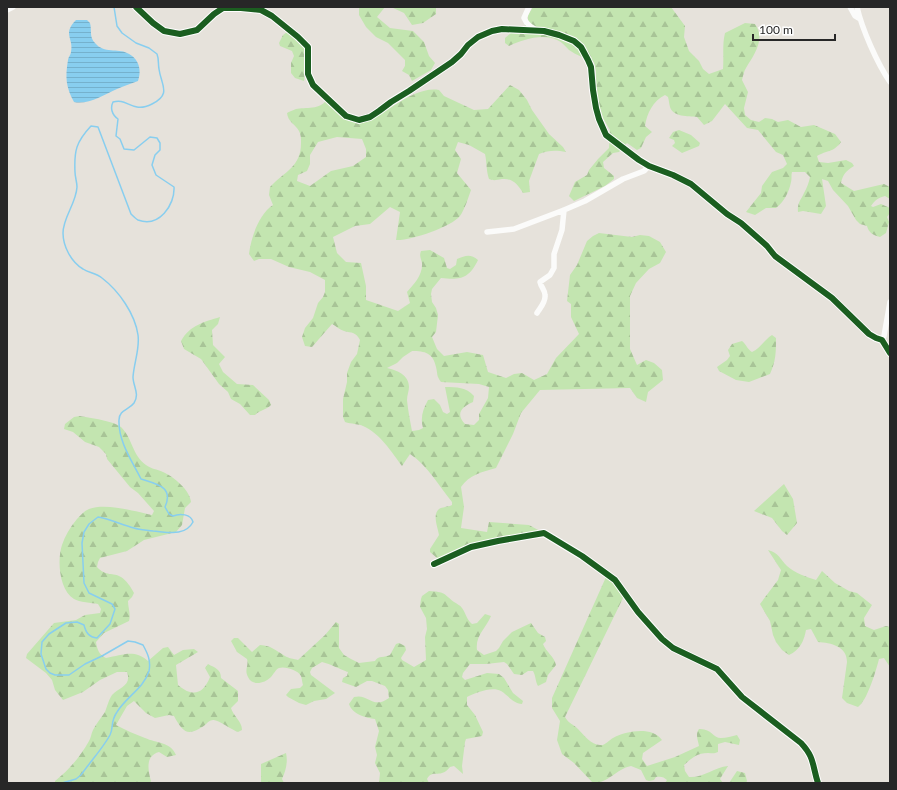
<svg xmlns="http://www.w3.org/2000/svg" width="897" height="790" viewBox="0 0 897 790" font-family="Lato,sans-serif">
<defs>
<pattern id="forest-firs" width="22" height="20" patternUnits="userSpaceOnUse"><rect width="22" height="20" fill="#c3e5b0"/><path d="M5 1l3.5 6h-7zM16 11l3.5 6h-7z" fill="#a8c497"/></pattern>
<pattern id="water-rules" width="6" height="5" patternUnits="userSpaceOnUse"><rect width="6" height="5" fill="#88ceef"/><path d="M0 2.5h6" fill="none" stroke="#75b1cd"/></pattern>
</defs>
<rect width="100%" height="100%" fill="#e6e2db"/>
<path fill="url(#forest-firs)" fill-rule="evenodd" d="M359,7H385L377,17L390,28L413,31L424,42L429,56L435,63L431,70L412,81L409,75L402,71L405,66V60L388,43L376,37L366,27L359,15Z
M391,7H436V14L423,23L412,25L404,13Z
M533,7H671L685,26L684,37L689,51L699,61L703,69L709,74L723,69C724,56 722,45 725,33L745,23L755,24C766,39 754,55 746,68C744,71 743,76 742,80L748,92L744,108L745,115L751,120L759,122L765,118L772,119L778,122L788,120L801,127L814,125L835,134L841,142C833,153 827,150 817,156L819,162L828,163L846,160L852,163L854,166C846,171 843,174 841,183L854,191L884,184L890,187V199L885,196C878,198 875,200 871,206L873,207L881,204L890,208V213L887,217L889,222L886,233L880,237C873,235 869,233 867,226L860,224L856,220L848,206L833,190L828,181L822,179L826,206L821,214L803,211L798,212C797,203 801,200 804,193C807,188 809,182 810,177L805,172H792C791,175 792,178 791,182C789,192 784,202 776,208H766L755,215L746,212L761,193L762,186L772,172L783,168L787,164L783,155L776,152L758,130L747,128L725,104L712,121L704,125L697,117C688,116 673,117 670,107C669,104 669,100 668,97L665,95C653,101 647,113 645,126L652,132L646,137L641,148L637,150L627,143L619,152L613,153L603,162L604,168L614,176V179L605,186L574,201L569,196L575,182L587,175L589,170L598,159L609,148L610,130L603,118L598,101L595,85L596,72L594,62C585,58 576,55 569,50C565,46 562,42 557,40C542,33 522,40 509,46L505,43V38L511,33L519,34L528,21V15Z
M287,32L306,50V65L304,81L295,78L291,73V63L294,56L292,51L280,46L279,43L283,35Z
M510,85L519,90L527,100L532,110L549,134L563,147L566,152C556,150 549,150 539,154L529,181L530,192L523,193C518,185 513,178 502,179C496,180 494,181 489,179C486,170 487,163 485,154L469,145L458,142L455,150L461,159L457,173L471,190C468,198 465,209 460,216C451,227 410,241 396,240L400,212L390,207L370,224L355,226L333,237L337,253L346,262L361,263L366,286V300L398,311L410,303L407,292C414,284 423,275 422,263C421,258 419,256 421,251L430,250L444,258L447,268L450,269L456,265L457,259C466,255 471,254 478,260C469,279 460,280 441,278L432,289L431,294L432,302L436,308L438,315L436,332L432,337L437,349L444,356L467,352L483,355L488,372L506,378L514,374L522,373L534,380L547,374L556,358L579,334L571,317V304L567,301L570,275L577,265L587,241L593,236L599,233L632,237L640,235L649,236L660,242L666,252L660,263L649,269L636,283L630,296V349L637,365L646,360L654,363L662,370L663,380L648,392L646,402L637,398L630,388L540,390L521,413L513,434L496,468C482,472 469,475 461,487L464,507L461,528L487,532L489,522L529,525L540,531L480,542L455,551L445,558H437L430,552V549L439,535C438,528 432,515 439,509C442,507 448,507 452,505V502C439,486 428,466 410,454L402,466C392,453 380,433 363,426C359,424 351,424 345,422L343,417V399L347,382V373L351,362L357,354L360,340C356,332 352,333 344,331C340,330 336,326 332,324L312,347L305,346L302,337L305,328L313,318L318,303L323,297L325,292V280L310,272L289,267L271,259H259L254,261L249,254C251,237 259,214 273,205L269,195L270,187C285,171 301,167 301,143C301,138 301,135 299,131C295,124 288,122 287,113C289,112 293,110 296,109C305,107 321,110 326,100C335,106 340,117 351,121C376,129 407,85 439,90L444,96L474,110L488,109ZM337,137L362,139L366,149V157L353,166L331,171L310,186L297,181L298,175L307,171L310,164V155L318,142ZM412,351C425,351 433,353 436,367C438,375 436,375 441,382L479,384L489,387L488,398L479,414V420L474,425L465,424C455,413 462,407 473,402L474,396C466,387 457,387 445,387L450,412L447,414L443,412L440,405L434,399L428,400C423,409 420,418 423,428L419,430L412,431C410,421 408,410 407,400C407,395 409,391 409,387C409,375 397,370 387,368L397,363L403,357Z
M679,130L691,135L700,143L699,146L682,153L672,146L675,143L674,140L669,138L673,132Z
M220,317L218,324L212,330L213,345L225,357L219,364L223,372L237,384L253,385L269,400L271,405C266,410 260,410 255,415H250L240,404L231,399L228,392L219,384L201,359L184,349L181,341C190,325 204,322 220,317Z
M772,335L776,338C776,352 776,361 770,374L749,382L736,380L719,371L717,367L727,360L730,356L728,350L732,344L742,341C746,344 748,350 752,352C761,348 764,340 772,335Z
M80,416C90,418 114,421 121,427C133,439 132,455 146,465C151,469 157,469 163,472C174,477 190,490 191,502L185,508L182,525L176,532L144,540L127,551L100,558L98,562L97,567C106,577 113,572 121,577C126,580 131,587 134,593L132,597L128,601C128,608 131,614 129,621L104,633L96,642C97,649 99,655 106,658C123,655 134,649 148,661L163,648L168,647L174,655L183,650L194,649L198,652L176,665L178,685C192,697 203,695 210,677L205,668L208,664C215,668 221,669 221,678L238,691V701L231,708C233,716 242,721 242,730L238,732C232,730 217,719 213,720C210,720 207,723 205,725C188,737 183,733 174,716L169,715L155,718L146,713L134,701L127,706L116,725C125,730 135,734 145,738C156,743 171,742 176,755L167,757L159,752C145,756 148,770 151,781L150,783H55V781C69,770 80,757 89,741C91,738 91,734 93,730C96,724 101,718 105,712C107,707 109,699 112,695C119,687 132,686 127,672H117L100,680L83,692L63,700L55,690L52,680L46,673L26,658L27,654L54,623L76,620L85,615L100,613L101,609L98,604C92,603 79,602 74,599C59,590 57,560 62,545C65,536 70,527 77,519C81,515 84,511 89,509C106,503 134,511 152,515L154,511L138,493L130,487L107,459L106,454L99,447L85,442L73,432L64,429L65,424L74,417Z
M784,484L793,499L797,523L787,535L782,531L772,518L754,511Z
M768,550C779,553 780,559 787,566C795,573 806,577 816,580L822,571L835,583L849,591L857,593L872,605L864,618L865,626L874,630L886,626L890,627V667L884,658L879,659C876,671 867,701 858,707L847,703L842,698L847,662C847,646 831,643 818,642L811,629L806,630C804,641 800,650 789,655L782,650L776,642L773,635L770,621L760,604L778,580L781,570Z
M606,577L611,579L624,596L565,717C569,724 573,724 578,729C584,735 591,745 600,745C605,746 609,740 613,738C626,731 652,726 662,740L643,753L642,759L647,766L675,757L699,746C698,740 695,734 699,729C711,728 713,738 721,738C726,738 732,736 737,735L740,740L739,745L725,742L718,744V752C714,754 712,753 708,753C697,753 692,758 684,765L685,771L689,777C704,778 714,767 728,766L720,779L723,783H665L667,780C664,777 661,776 656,777L654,780L649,781L646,780L641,770L631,766C616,769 609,783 593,783L574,763L562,754L557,740L560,721L552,708V698Z
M429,591C445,592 443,593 454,602C457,604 460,605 462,608C466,613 466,619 472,624L477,623L485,614L491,616C486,628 475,636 477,650L484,655L496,651L499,648L503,641L512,632L531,623L538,633L545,637L546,641L543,644C546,652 554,656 556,665L548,675L546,682L538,686C535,681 536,676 533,671H528L522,675L514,674L507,664L504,662L486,664H470L463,673L462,677L465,680L487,673L499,674L504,678L513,693L523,701L522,704C513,704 508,695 501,691C492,686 475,693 467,697V705L475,715L483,732L482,736L466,739L465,742L462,766L463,774L454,766L450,767C448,769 446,772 442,773C436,775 431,771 427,779L429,783H379L380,773L375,763L377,755L375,747L379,731L375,719C366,718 352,714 349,704L354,697C369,693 372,710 389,698L388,690L385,686L372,681H367L356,687L342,682L343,678L347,676L348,672C339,669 331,664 322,662L312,668L310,672L311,675L335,693L326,699L314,701L306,705L299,703L288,697L286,695L291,689L300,688L303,685C302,682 302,679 301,676C298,670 285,666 279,668C275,670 274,674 271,677C264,684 252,686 248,677C244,670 249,665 247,659L237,652L231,641L234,638H238L252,652L260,645C272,646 275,650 285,656C288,658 294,659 298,660L325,635L336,622L339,624V648L344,655L351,659L359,663L375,661C378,655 385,658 390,655L396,644L399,643L405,646L406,650L401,658L402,660L414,667L426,660L425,637L427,629L426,618L420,607L421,599L422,596Z
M286,753C288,762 286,770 282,779L284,783H261V764Z
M737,771L745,773L747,781L746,783H729Z"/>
<path fill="url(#water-rules)" d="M76,20H87L90,23C92,30 89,37 95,43C104,54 118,48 127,53C139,58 142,70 138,81C131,84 123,86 117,89C104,95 88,105 74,102C66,87 65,78 68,60C68,57 71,55 71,52C74,38 62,34 76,20Z"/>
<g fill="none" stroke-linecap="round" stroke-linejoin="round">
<path stroke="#88ceef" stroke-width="1.5" d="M62,783L76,779L81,775C90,762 103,748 110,735C114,727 110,722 117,712C126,697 144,688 149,671C151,661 148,654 143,645L135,642L128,641L102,656L85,664L69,675H55L50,673L46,669L41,654L42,642L49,634L66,623L77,622L84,625C86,633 89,637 97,638L110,624L115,609L112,604L89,593L84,583L82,543L84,532L89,524L98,517C110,519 122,525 134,528C140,530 147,530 153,531C167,532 185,537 193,522C191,514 180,513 173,516L169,514L165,507C174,487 157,484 141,479C132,461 118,441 119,420C119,410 129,410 134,403C140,394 133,386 133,377C134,363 140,348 138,335C135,314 119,291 102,278C96,273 89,273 83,269C71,262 63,246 63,233C63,217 76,204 77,187C77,182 75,177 75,172C74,151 76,142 91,126L98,127L131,214C133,216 136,219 138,220C159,228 175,205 174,187L156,175L152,165L155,155L160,150V143L157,138L150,137L134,150L124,149L120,139L116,136L118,119C112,115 110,108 113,102C123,99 127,105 137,107C142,108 148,106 152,104C172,94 161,85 159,69C158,64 159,59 157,54L149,48L136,43L122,33L117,26L114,7"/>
<path stroke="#fbfbfa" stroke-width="5.5" d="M136,7L153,23L164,31L180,34L197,30L214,14L223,8H241L261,10L272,16L298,37L308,47V74L313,85L346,116L359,120L370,117L379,111L391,102L409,91L452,62L461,54L468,45L478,37L492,31L502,29L544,31L559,35L574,41L581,47L588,60L591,67L593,90L596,108L599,119L606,135L639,160L649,166L673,175L691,184L727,214L741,223L767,246L775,256L832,298L869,334L876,338L882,340L890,353
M529,7L524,18C527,25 531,27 538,31
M850,7L855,16L860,19
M857,7C862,29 877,63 890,82
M7,10L13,7
M487,232L514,229L564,210L585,201L623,179L644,171L649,166
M537,313C540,308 546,302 545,295C545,290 541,287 540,282L550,275L554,268V254L562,230L564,210
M882,340L884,336L890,302
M434,564L471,547L498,541L544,533L582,556L615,580L638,612L662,639L673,648L717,669L742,697L801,743C815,758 812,765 818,783"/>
<defs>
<path id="cycleway" d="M136,7L153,23L164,31L180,34L197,30L214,14L223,8H241L261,10L272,16L298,37L308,47V74L313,85L346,116L359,120L370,117L379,111L391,102L409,91L452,62L461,54L468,45L478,37L492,31L502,29L544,31L559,35L574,41L581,47L588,60L591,67L593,90L596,108L599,119L606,135L639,160L649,166L673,175L691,184L727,214L741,223L767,246L775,256L832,298L869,334L876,338L882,340L890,353
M434,564L471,547L498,541L544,533L582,556L615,580L638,612L662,639L673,648L717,669L742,697L801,743C815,758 812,765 818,783"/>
</defs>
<use href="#cycleway" stroke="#fff" stroke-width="8"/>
<use href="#cycleway" stroke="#1b5e20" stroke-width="6"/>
</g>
<rect width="897" height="790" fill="none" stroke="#272727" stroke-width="16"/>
<path d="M753 34v6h82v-6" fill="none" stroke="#272727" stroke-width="2"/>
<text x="759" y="34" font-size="12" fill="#272727" stroke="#ffffff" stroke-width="3" paint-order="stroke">100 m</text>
</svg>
